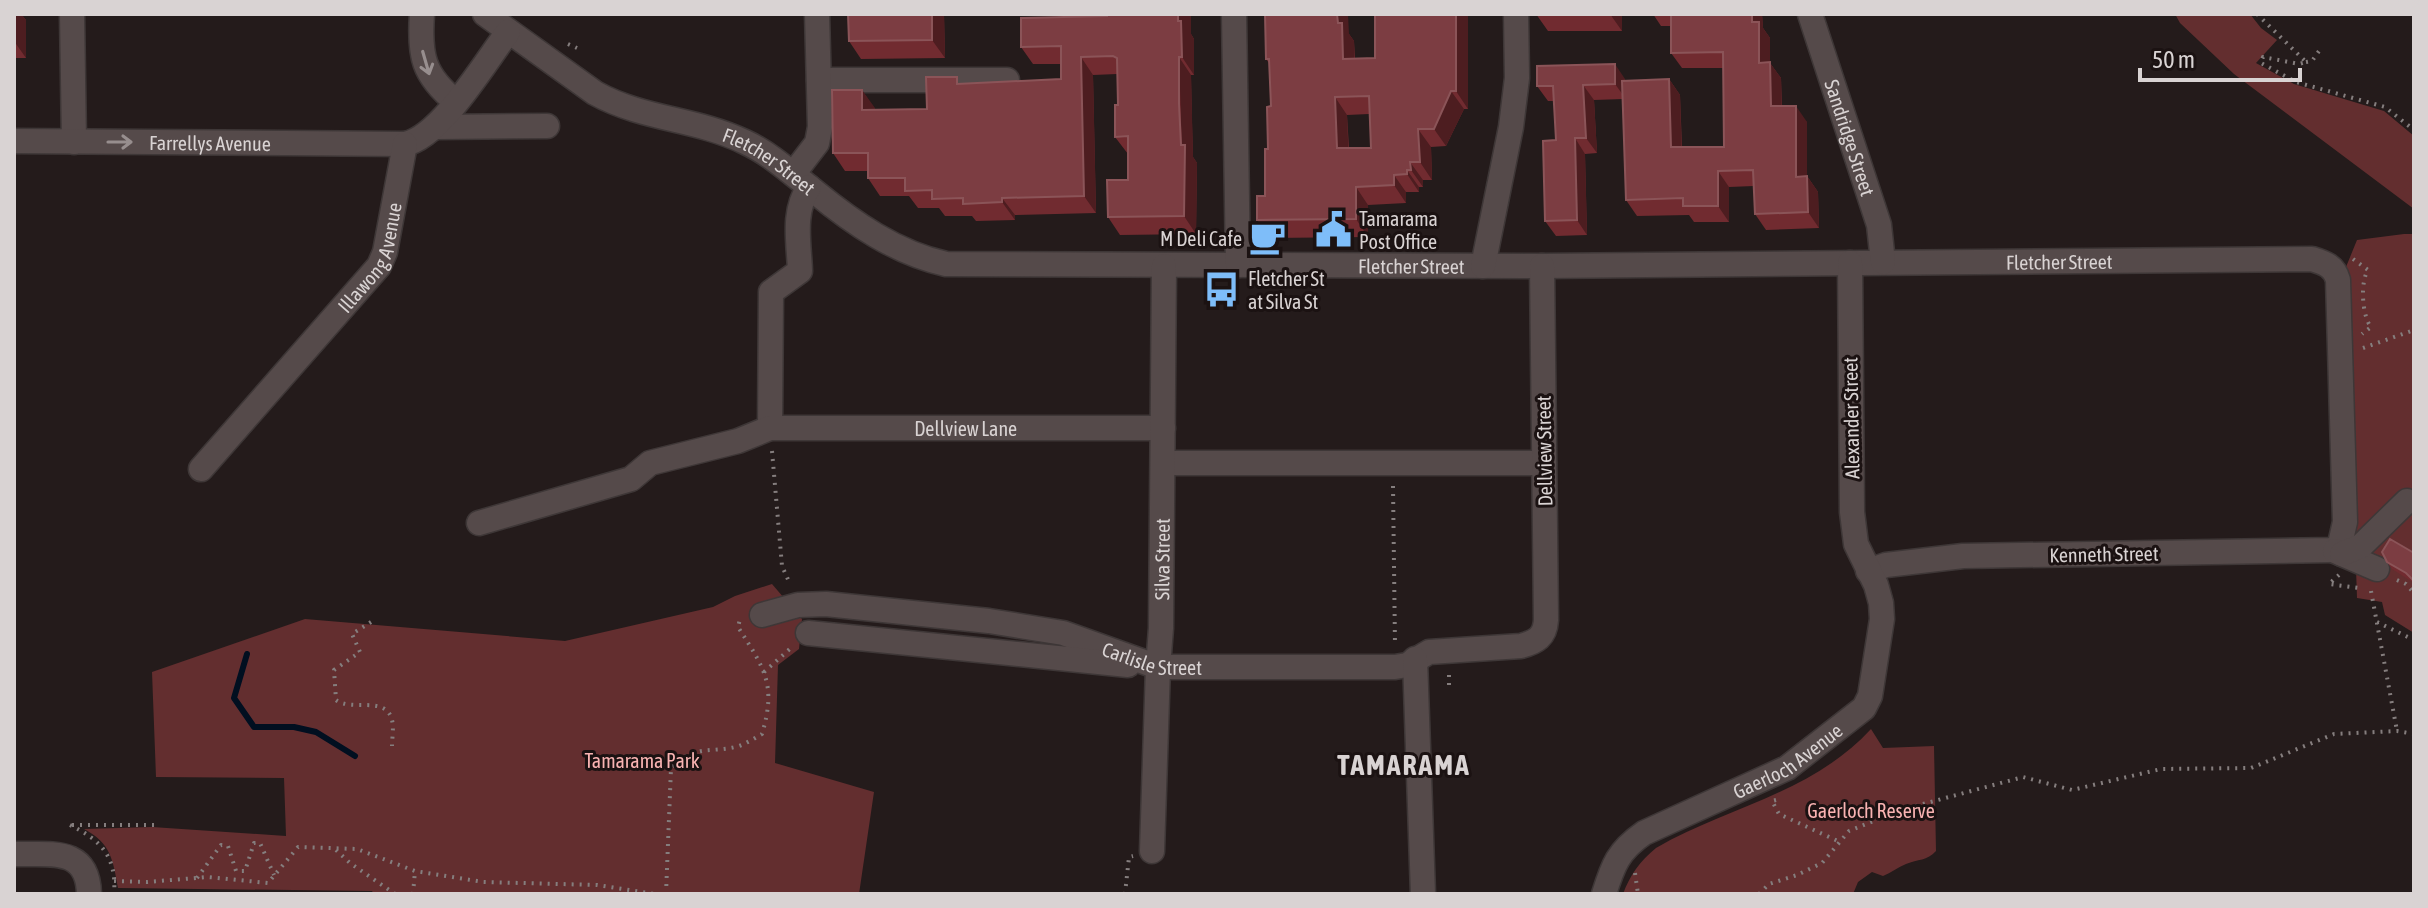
<svg xmlns="http://www.w3.org/2000/svg" width="2428" height="908" viewBox="0 0 2428 908" font-family="'Asap Condensed',sans-serif">
<rect width="100%" height="100%" fill="#241b1b"/>
<path fill="#632e2f" d="M2175,14H2250L2261,28L2277,40L2256,63L2294,84L2384,111L2414,136V209L2234,74L2180,23Z
M2404,234H2414V633L2385,615L2382,602L2357,598L2346,267L2357,240Z
M772,584L802,619L799,649L778,665L775,763L874,792L859,894H374L372,891L118,888C113,860 111,843 84,829L152,827L286,836L284,778L156,777L152,672L305,619L565,641L713,607L735,596Z
M1871,729L1883,748L1934,746L1936,851C1927,861 1918,859 1906,864C1898,867 1891,873 1883,876L1872,872L1858,882L1853,894H1623C1630,875 1640,861 1656,848C1729,806 1811,794 1871,729Z"/>
<g fill="none" stroke-linecap="round" stroke-linejoin="round">
<path stroke="#010f20" stroke-width="6" d="M247,654L234,698L254,727H294L316,732L355,756"/>
<defs>
<g id="minor">
<path d="M72,14L74,142"/>
<path d="M422,14C419,56 423,75 456,102"/>
<path id="s1" d="M485,14L595,93C644,120 695,118 745,142C771,154 791,173 814,191C853,223 896,253 946,264L1542,266L2312,259C2325,263 2334,266 2338,280L2345,522L2340,544L2333,550L1963,556L1886,565L1868,571"/>
<path d="M1234,14L1238,265"/>
<path id="s2" d="M1810,14L1879,225L1883,262"/>
<path d="M819,80H1007"/>
<path d="M436,127L547,126"/>
<path id="s3" d="M14,141L405,144C441,137 485,62 508,32"/>
<path d="M794,173L817,143L820,127L817,14"/>
<path d="M1483,266L1511,127L1517,78L1516,14"/>
<path d="M770,428L771,292L800,271C799,243 792,212 809,187"/>
<path d="M1163,463H1544"/>
<path id="s4" d="M201,469L379,266L385,252L405,144"/>
<path id="s5" d="M479,523L631,479L650,463L738,441L770,428H1163"/>
<path d="M2335,551L2377,569"/>
<path d="M2342,554L2361,546L2407,501"/>
<path id="s6" d="M762,615L798,605L826,604L989,621L1063,633L1158,667H1395L1407,665L1429,652L1521,646C1536,642 1545,637 1546,620L1542,266"/>
<path d="M808,633L1128,665"/>
<path d="M1415,659L1423,894"/>
<path id="s7" d="M1152,851L1158,667L1161,628L1164,266"/>
<path d="M14,854C50,855 88,846 89,894"/>
<path id="s8" d="M1604,894C1613,865 1618,851 1644,833L1787,768L1864,708L1870,696L1882,619L1881,603L1876,585L1856,544L1852,512L1850,263"/>
</g>
</defs>
<use href="#minor" stroke="#3e3737" stroke-width="27"/>
<path stroke="#857e7e" stroke-width="4" stroke-dasharray="2 6" stroke-linecap="butt" d="M2257,14L2306,62L2299,64L2263,57L2261,63L2296,82L2385,107L2414,130
M568,44L577,48
M2306,62L2312,61L2319,51
M2353,259L2368,270C2360,282 2362,316 2371,327L2362,334
M2363,348L2414,330
M772,451L782,566L790,584
M1393,486L1395,645
M2339,575L2329,584L2359,588
M2397,580L2406,584L2414,593
M2371,591L2397,731
M371,622L352,634L360,652L334,670L336,700C352,712 386,695 392,720C394,728 392,738 392,746
M2377,622L2414,640
M764,672L792,647
M1449,685V673
M1776,800L1772,801L1779,814L1840,842
M70,825C101,840 117,857 114,894
M72,825H154
M336,850L350,863L395,894
M1635,873L1638,894
M197,878L221,845L228,846L236,871H245L254,843H260L274,875
M114,881L147,882L208,877L268,883L298,847L357,849L415,871L483,882L597,885L654,894
M413,894L415,871
M666,894L671,768C696,743 711,754 739,746C747,743 755,738 762,734C777,684 764,668 738,627L740,619
M1125,894L1129,857L1133,856
M1759,894L1769,884L1797,875L1822,863L1849,831L1901,810L2023,777L2072,790L2161,769L2251,768L2334,734L2397,731L2414,734"/>
<use href="#minor" stroke="#554a4a" stroke-width="24"/>
</g>
<path fill="#712b30" fill-rule="evenodd" d="M14,14H21L26,20V58H14Z
M848,14H944L945,58L861,59L849,41Z
M1375,14H1468V109H1464L1446,146L1431,147L1432,180H1423V187H1419V192H1406V203L1368,205V237L1270,238L1257,220L1265,196L1271,106L1269,63L1266,59L1349,34L1354,41L1355,58H1375ZM1369,114L1371,148H1349L1347,115Z
M1536,14H1622V31H1548Z
M1653,14H1762L1763,28L1770,38V63L1781,78L1782,106L1807,122V176L1818,192L1819,228L1766,230L1755,214L1754,186L1729,187V222H1694L1689,215L1637,216L1626,200L1623,99L1594,100L1597,153L1585,154L1587,235L1556,236L1545,221L1556,140L1554,101H1548L1537,86L1625,79V81L1669,79L1680,95L1682,147H1724L1723,68H1682L1671,53V26H1661Z
M1107,16L1191,34L1194,39V75H1191L1192,122L1193,157L1197,163L1196,234L1120,235L1108,217L1128,180V154L1115,137L1118,105L1117,74L1093,75L1096,213L1015,215V220L976,221L972,216H945L939,208H918L909,196H880L868,178V171H845L833,153L862,90L875,110L927,109L962,84L1061,79V64H1033L1021,47Z
M2414,553V583L2392,569L2387,562Z"/>
<path fill="#4d1d20" d="M14,14H21L26,20V58L14,41Z
M932,14H944L945,58L932,40Z
M1178,14H1191V34L1194,39V75L1182,57Z
M1337,14H1348L1349,34L1354,41L1355,76L1343,59Z
M1456,14H1468V109L1456,91Z
M1610,14H1622V31Z
M1752,14H1762L1763,28L1770,38V63L1781,78L1782,122L1771,106L1759,63L1752,22Z
M1081,57L1093,75L1096,213L1084,196Z
M1179,57L1191,75L1193,157L1197,163L1196,234L1184,216Z
M1615,64L1625,79L1626,99L1615,84Z
M1669,79L1680,95L1682,163L1671,147Z
M1583,85L1594,100L1597,153L1586,138Z
M862,90L875,108V127L862,110Z
M1451,91L1464,109L1446,146L1434,129Z
M1335,97L1347,115L1349,165L1337,148Z
M1796,106L1807,122V176L1818,192L1819,228L1808,212L1796,177Z
M1418,129L1431,147L1432,180L1420,162Z
M1575,138L1585,154L1587,235L1577,220Z
M1410,162L1423,180V187L1411,170Z
M1407,170L1419,187V192L1407,174Z
M1718,171L1729,187V222L1718,206Z
M1394,175L1406,192V203L1394,185Z
M1356,187L1368,205V237L1356,219Z
M1002,198L1015,215V220L1002,202Z"/>
<path fill="#7c3d42" stroke="#8b5458" stroke-width="2" fill-rule="evenodd" d="M848,14H932V40L849,41Z
M1107,14H1178V21H1181L1182,57H1179V104L1181,145H1185L1184,216L1108,217L1107,180H1128V136L1115,137V105H1118L1117,58L1113,56L1081,57L1084,196L1002,198V202L963,204V198L932,199V190L905,191V178H868V153H833L832,90H862V110L927,109L926,77H957V84L1061,79V46L1021,47V18L1107,16Z
M1265,14H1337L1338,23H1342L1343,59L1375,58V14H1456V91H1451L1434,129H1418L1420,162H1410L1411,170H1407V174L1394,175V185L1356,187V219L1257,220V196H1265V149H1268L1267,107L1271,106L1269,59H1266ZM1369,96L1371,148H1337L1335,97Z
M1671,14H1752V22H1759V63L1770,62L1771,106H1796V177L1807,176L1808,212L1755,214L1753,170L1718,171V206H1683V198L1626,200L1622,81L1669,79L1671,147H1724L1723,52L1671,53Z
M1615,64V84L1583,85L1586,138H1575L1577,220L1545,221L1543,141L1556,140L1553,86H1537V66Z
M2390,539L2414,553V581L2406,573L2387,562L2382,552Z"/>
<defs><path id="oneway-shaft" d="M-6 0H5M1.5-3L5.5 0L1.5 3" fill="none" stroke-width="1.6" stroke-linecap="round" stroke-linejoin="round" transform="scale(2)"/></defs>
<g stroke="#978e8e">
<use href="#oneway-shaft" transform="translate(426 63) rotate(74)"/>
<use href="#oneway-shaft" transform="translate(120 142)"/>
</g>
<defs>
<symbol id="civic-bare" viewBox="-9 -9 18 18"><path d="M-.6-6.5H3V-4.5H.6V-3L4-1V1h2V6H-6V1h2V-1L-.6-3ZM-1.2 2.5V6h2.4V2.5Z" fill="#7ebdf9" stroke="#1b1212" stroke-width="2.5" paint-order="stroke"/></symbol>
<symbol id="cafe-bare" viewBox="-9 -9 18 18"><path d="M-5.5-4.5H6V0H3Q3 3.5 0 3.5H-2.5Q-5.5 3.5-5.5 0ZM3-3.2v2h1.7v-2ZM-6 4.5H4V6H-6Z" fill="#7ebdf9" stroke="#1b1212" stroke-width="2.5" paint-order="stroke"/></symbol>
<symbol id="bus-bare" viewBox="-9 -9 18 18"><path d="M-5-6H5V4H4V6H2V4H-2V6H-4V4H-5ZM-3.5-4V0h7V-4ZM-3.5 1.2v1.5H-2V1.2ZM2 1.2v1.5H3.5V1.2Z" fill="#7ebdf9" stroke="#1b1212" stroke-width="2.5" paint-order="stroke"/></symbol>
</defs>
<g fill-rule="evenodd">
<use href="#civic-bare" x="1308" y="204" width="51" height="51"/>
<use href="#cafe-bare" x="1242" y="212" width="51" height="51"/>
<use href="#bus-bare" x="1196" y="264" width="51" height="51"/>
</g>
<g text-anchor="middle" dominant-baseline="central" stroke-width="6" stroke-linejoin="round" paint-order="stroke">
<g font-size="20" fill="#d9d3d3" stroke="#1b1212">
<text stroke="none"><textPath href="#s2" startOffset="130">Sandridge Street</textPath></text>
<text stroke="none"><textPath href="#s3" startOffset="196">Farrellys Avenue</textPath></text>
<text stroke="none"><textPath href="#s1" startOffset="324">Fletcher Street</textPath></text>
<text stroke="none"><textPath href="#s4" startOffset="274">Illawong Avenue</textPath></text>
<text stroke="none"><textPath href="#s1" startOffset="1644">Fletcher Street</textPath></text>
<text stroke="none"><textPath href="#s1" startOffset="996">Fletcher Street</textPath></text>
<text transform="translate(1851 418) rotate(-91)">Alexander Street</text>
<text stroke="none"><textPath href="#s5" startOffset="504">Dellview Lane</textPath></text>
<text transform="translate(1544 451) rotate(-91)">Dellview Street</text>
<text transform="translate(2104 554) rotate(-1)">Kenneth Street</text>
<text stroke="none"><textPath href="#s7" startOffset="292">Silva Street</textPath></text>
<text stroke="none"><textPath href="#s6" startOffset="398">Carlisle Street</textPath></text>
<text stroke="none"><textPath href="#s8" startOffset="236">Gaerloch Avenue</textPath></text>
</g>
<g font-size="20" fill="#d9d3d3" stroke="#1b1212" text-anchor="start">
<text x="1359" y="218">Tamarama<tspan x="1359" dy="23">Post Office</tspan></text>
<text x="1242" y="238" text-anchor="end">M Deli Cafe</text>
<text x="1248" y="278">Fletcher St<tspan x="1248" dy="23">at Silva St</tspan></text>
</g>
<g font-size="20" fill="#f9b3b2" stroke="#1b1212">
<text x="642" y="760">Tamarama Park</text>
<text x="1871" y="810">Gaerloch Reserve</text>
</g>
<g font-size="28" font-weight="bold" letter-spacing="2" fill="#d9d3d3" stroke="#1b1212">
<text x="1404" y="765">TAMARAMA</text>
</g>
</g>
<rect width="2428" height="908" fill="none" stroke="#d9d3d3" stroke-width="32"/>
<path d="M2140 68v12h160v-12" fill="none" stroke="#d9d3d3" stroke-width="4"/>
<text x="2152" y="68" font-size="24" fill="#d9d3d3" stroke="#1b1212" stroke-width="6" paint-order="stroke">50 m</text>
</svg>
